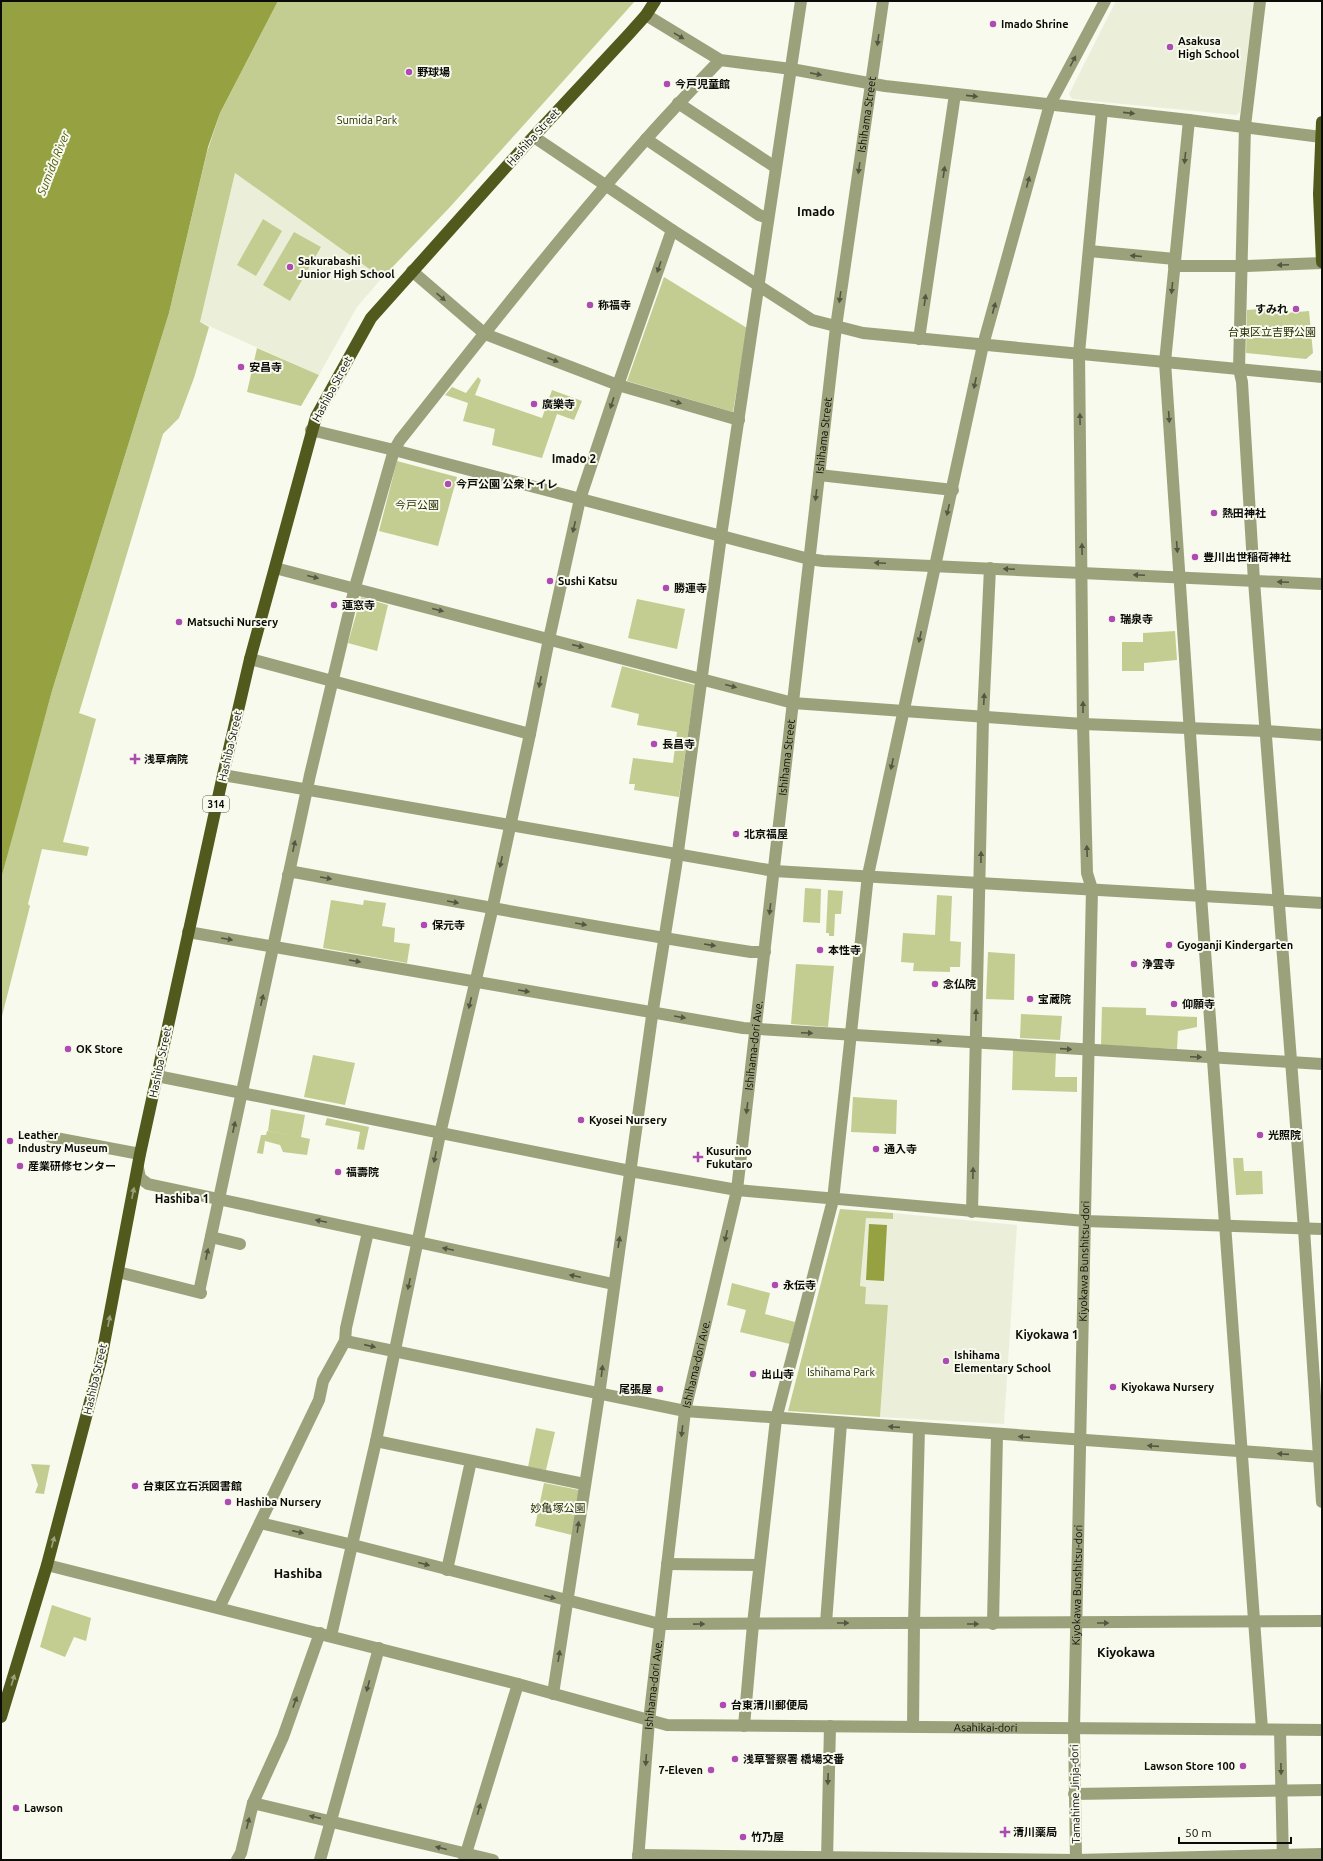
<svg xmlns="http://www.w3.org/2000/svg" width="1323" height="1861" viewBox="0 0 1323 1861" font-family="Ubuntu,'Noto Sans JP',sans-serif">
<rect width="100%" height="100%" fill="#f7faec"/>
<path fill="#ebefda" d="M1116,1H1254L1240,112L1236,115L1072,99L1069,94Z
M235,173L382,278L357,307L319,375L200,322Z
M893,1213L1017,1225L1004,1424L880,1417L888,1306L865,1304L860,1286L866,1218L893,1219Z"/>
<path fill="#c3cd91" d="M278,1H635L450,207L382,278L235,173L200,322L209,327L194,378L179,418L163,434L79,713L96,719L63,842L89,847L87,856L42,849L28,904L30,906L1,1020V879L16,821L52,691L169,313L207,152L220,113Z
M263,219L282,231L256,276L237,265Z
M294,232L321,247L290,301L263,285Z
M664,277L747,328L733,412L627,381Z
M1286,307V313L1309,311L1313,353L1306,359L1246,353L1247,310Z
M257,348L319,375L301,406L247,392Z
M478,377L481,380L475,395L542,418L552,390L582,401L574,420L557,414L542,458L492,445L495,429L463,421L468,403L445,395L452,387L466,393Z
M397,461L457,477L438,546L379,531Z
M361,597L388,605L377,651L348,643Z
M637,599L685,609L677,649L628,638Z
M1175,631L1177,660L1144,663V671H1122V642H1143V633Z
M622,666L695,685L679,797L634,790L635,784H629L633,758L673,763L677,732L637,725L639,714L611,707Z
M805,888L821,889L820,923L803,922Z
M828,890L843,891L841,914H835L834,936H829V933H826Z
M937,895L952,896L950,941L961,942L960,967H950V972L913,971L914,963L901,962L903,933L935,935Z
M331,900L363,905L364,900L386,903L382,926L395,928L394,942L410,944L407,963L323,948Z
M988,952L1015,954L1014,1000L986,999Z
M796,964L834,966L828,1027L791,1024Z
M1102,1007L1146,1008V1015L1197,1017V1027L1178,1031L1177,1049L1101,1045Z
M1021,1014L1062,1016L1060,1040L1020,1038Z
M1013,1050L1056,1052L1055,1077H1077V1092L1012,1090Z
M313,1055L355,1063L345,1105L304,1097Z
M853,1097L897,1100L896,1134L851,1132Z
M271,1109L305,1115L301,1137L310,1139L307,1155L283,1152L280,1145L265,1141L263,1154L257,1153L261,1135H266L267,1131L292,1135L268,1131Z
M327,1118L369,1127L364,1150L357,1149L360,1132L325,1125Z
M1233,1158H1243L1244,1171H1262L1263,1194L1236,1195Z
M840,1209L893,1213V1219L866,1218L860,1286L866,1287L865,1304L888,1305L880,1417L788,1411Z
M732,1283L770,1293L765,1314L795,1322L790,1344L740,1332L746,1310L727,1305Z
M536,1428L555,1432L546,1470L528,1467Z
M31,1464L50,1465L44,1494L35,1493L38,1485Z
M544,1483L579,1490L572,1535L535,1526Z
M52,1605L91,1618L86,1641L74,1637L65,1657L40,1647Z"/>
<path fill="#96a242" d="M1,1H278L220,113L208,147L169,313L52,691L1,879Z
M869,1224L887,1225L884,1281L866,1280Z"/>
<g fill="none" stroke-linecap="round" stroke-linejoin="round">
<g stroke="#9ba27b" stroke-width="12">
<path d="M1260,1L1245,126L1239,369L1242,382L1254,581L1304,1229L1322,1502"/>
<path d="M646,15L720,60L791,69L885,86L1189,120L1321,137"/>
<path d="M678,103L775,167"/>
<path d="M1189,120L1165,362L1201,896L1262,1729"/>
<path d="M534,137L672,230L812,320L863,333L1322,377"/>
<path d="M646,139L759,215L768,218"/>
<path d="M1089,251L1175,259"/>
<path d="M1174,266H1247L1322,263"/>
<path d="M412,271L485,334L618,385L739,420"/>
<path d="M919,339L955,94"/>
<path d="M311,430L394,450L809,559L823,561L1322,584"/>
<path d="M819,475L953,490"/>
<path d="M275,568L793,703L1083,724L1265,731L1322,735"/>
<path d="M250,659L530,734"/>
<path d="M223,775L774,871L1322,903"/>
<path d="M288,875L294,872C446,900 598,928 751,952H765"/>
<path d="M188,932L743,1028L1322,1064"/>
<path d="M157,1076L630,1171L737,1190L1085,1221L1322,1229"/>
<path d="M50,1137L140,1154"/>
<path d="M138,1168L140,1178L148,1184L613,1284"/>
<path d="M972,1212L983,717L990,568"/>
<path d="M211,1237L240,1244"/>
<path d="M118,1272L201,1293"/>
<path d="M199,1292L310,775L355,587L394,450L400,440C481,338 561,235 648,137C671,111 696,85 720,60"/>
<path d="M345,1341L685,1411L1322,1457"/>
<path d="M376,1441L584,1484"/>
<path d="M260,1523L353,1545L660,1624L1322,1621"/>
<path d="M667,1564L759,1565"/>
<path id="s1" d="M47,1565L518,1684L667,1725L1322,1730"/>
<path d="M447,1570L471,1461"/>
<path d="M219,1608L319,1400L323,1381L345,1341L346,1328L368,1232"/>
<path d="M826,1623L841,1423"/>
<path d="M993,1624L997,1435"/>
<path d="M331,1636L376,1441L440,1134L491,915L530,734L549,639L580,499L618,385L672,230"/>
<path d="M553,1694L599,1395L652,1016L676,866L721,536L801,1"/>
<path d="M744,1726L753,1624L776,1419L833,1200L868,875L983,345L1050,104L1105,1"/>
<path d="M913,1727L914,1624L919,1428"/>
<path d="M1280,1730L1283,1860"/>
<path d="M1074,1794L1322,1790"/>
<path d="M253,1803L493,1860"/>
<path d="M638,1855L1074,1860"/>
<path d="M237,1860L241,1853L253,1803L283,1737L320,1633"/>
<path d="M320,1860L379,1648"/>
<path d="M464,1860L518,1684"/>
<path id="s2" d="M638,1860L649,1721L685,1411L737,1190L836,327L883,1"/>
<path d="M827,1860L830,1726"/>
<path id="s3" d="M1076,1860L1074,1729L1092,889L1087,873L1083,724L1079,353L1102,110"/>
<path d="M1076,1860L1322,1854"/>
</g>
<path stroke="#51591d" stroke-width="12" d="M1322,122L1319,194L1322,262
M1,1717L47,1565L101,1360L140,1154L223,775L250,659L316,417L371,318L523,148L629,34L646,15L655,1"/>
</g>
<defs><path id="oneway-solid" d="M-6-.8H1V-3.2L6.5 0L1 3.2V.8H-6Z"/></defs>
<g fill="#535742">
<use href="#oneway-solid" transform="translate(679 36) rotate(31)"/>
<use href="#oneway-solid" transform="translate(878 40) rotate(98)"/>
<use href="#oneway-solid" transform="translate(1073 61) rotate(-62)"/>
<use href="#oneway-solid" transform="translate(816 74) rotate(11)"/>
<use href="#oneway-solid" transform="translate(972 96) rotate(6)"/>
<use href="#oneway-solid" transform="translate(1129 113) rotate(6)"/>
<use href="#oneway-solid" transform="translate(1185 158) rotate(96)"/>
<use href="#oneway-solid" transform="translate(859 168) rotate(98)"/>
<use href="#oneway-solid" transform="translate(944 172) rotate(-82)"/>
<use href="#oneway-solid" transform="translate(1028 182) rotate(-75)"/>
<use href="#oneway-solid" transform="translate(1136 256) rotate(-175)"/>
<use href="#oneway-solid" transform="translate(1283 265) rotate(178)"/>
<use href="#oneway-solid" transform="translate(659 267) rotate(109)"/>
<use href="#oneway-solid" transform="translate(1172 288) rotate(96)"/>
<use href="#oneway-solid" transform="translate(441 297) rotate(41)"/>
<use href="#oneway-solid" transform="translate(840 297) rotate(98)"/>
<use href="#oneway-solid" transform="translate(925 300) rotate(-82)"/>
<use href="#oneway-solid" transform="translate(994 308) rotate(-75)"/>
<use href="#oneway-solid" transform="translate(553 360) rotate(21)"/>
<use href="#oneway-solid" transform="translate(975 383) rotate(102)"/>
<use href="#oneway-solid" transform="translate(676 402) rotate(16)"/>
<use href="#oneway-solid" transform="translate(612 403) rotate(108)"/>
<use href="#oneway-solid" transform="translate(1169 417) rotate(86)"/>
<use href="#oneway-solid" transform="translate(1080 419) rotate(-91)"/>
<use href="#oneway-solid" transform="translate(816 495) rotate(97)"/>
<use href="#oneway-solid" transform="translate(948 510) rotate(103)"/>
<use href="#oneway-solid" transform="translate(574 527) rotate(103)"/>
<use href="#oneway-solid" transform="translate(1177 547) rotate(86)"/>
<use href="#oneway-solid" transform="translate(1082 549) rotate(-91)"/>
<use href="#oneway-solid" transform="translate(880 563) rotate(-178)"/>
<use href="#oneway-solid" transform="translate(1009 569) rotate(-177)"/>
<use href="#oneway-solid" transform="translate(1139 575) rotate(-177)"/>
<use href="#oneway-solid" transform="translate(313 577) rotate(14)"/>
<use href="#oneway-solid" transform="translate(1283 582) rotate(-177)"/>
<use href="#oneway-solid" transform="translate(438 610) rotate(14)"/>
<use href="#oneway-solid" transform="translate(920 637) rotate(102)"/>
<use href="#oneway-solid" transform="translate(578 646) rotate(13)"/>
<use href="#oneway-solid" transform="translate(540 682) rotate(101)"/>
<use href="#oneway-solid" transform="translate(731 686) rotate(15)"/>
<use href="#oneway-solid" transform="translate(984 699) rotate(-87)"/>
<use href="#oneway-solid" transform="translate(1083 707) rotate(-90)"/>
<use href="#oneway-solid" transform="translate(892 764) rotate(102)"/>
<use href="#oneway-solid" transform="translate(294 846) rotate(-78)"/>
<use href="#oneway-solid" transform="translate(1087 851) rotate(-92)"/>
<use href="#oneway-solid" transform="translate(981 857) rotate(-89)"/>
<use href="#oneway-solid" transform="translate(501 862) rotate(102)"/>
<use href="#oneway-solid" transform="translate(326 878) rotate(10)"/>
<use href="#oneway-solid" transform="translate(453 902) rotate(10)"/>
<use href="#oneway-solid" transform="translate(770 909) rotate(97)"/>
<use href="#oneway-solid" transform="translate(581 924) rotate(10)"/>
<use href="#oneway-solid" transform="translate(227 939) rotate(10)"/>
<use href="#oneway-solid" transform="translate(710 945) rotate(9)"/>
<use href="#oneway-solid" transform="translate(355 961) rotate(10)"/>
<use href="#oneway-solid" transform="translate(524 991) rotate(9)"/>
<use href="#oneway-solid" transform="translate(262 1000) rotate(-77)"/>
<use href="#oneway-solid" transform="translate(470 1003) rotate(103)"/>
<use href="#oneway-solid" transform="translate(976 1015) rotate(-88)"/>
<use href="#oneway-solid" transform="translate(680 1017) rotate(10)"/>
<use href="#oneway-solid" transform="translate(807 1033) rotate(3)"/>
<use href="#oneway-solid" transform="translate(936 1041) rotate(4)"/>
<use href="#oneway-solid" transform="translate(1066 1049) rotate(4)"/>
<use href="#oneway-solid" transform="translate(1196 1057) rotate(3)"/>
<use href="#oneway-solid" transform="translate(747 1108) rotate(97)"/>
<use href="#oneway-solid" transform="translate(234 1127) rotate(-78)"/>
<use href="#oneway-solid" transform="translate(435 1157) rotate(102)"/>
<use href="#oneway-solid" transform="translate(973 1173) rotate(-89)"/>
<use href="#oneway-solid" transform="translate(321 1221) rotate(-168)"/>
<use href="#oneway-solid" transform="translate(726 1236) rotate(103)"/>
<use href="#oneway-solid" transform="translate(619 1242) rotate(-81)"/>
<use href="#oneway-solid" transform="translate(448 1249) rotate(-168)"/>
<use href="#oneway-solid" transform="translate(207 1254) rotate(-78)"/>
<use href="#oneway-solid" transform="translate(575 1276) rotate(-168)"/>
<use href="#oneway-solid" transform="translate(409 1284) rotate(102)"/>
<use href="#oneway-solid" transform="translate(370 1346) rotate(13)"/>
<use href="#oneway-solid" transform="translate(602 1371) rotate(-83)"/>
<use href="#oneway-solid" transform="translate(894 1427) rotate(-176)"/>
<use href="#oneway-solid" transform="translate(682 1431) rotate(97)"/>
<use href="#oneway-solid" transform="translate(1024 1437) rotate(-176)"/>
<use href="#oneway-solid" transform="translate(1153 1446) rotate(-176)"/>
<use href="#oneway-solid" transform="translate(1283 1454) rotate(-176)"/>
<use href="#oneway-solid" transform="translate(578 1527) rotate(-82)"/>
<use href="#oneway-solid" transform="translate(298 1532) rotate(13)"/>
<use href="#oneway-solid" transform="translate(424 1564) rotate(15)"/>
<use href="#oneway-solid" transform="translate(550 1597) rotate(15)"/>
<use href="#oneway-solid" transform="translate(843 1623)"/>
<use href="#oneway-solid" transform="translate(1103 1623)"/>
<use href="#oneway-solid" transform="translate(699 1624) rotate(-1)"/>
<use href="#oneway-solid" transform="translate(973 1624)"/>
<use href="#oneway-solid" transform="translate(559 1656) rotate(-81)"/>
<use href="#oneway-solid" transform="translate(368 1686) rotate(105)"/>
<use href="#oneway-solid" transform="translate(295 1702) rotate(-70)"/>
<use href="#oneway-solid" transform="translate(646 1760) rotate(94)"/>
<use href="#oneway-solid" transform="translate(1281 1769) rotate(89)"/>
<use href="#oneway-solid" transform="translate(828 1779) rotate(92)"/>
<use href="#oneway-solid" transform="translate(479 1809) rotate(-74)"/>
<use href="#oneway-solid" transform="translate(315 1817) rotate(-167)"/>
<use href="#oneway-solid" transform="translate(248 1823) rotate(-76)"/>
<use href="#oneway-solid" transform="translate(441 1848) rotate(-166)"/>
</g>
<g fill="#9ca17a">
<use href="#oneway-solid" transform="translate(133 1193) rotate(-79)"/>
<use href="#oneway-solid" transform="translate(109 1321) rotate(-79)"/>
<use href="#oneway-solid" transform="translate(53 1542) rotate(-75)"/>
<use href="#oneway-solid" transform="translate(13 1680) rotate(-73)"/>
</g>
<g fill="#ad4bb2" stroke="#f7faec" stroke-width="1.5">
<circle cx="993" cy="24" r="4"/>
<circle cx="1170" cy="47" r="4"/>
<circle cx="409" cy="72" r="4"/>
<circle cx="667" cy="84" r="4"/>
<circle cx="290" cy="267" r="4"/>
<circle cx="590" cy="305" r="4"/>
<circle cx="1296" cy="309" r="4"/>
<circle cx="241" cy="367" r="4"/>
<circle cx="534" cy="404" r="4"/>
<circle cx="448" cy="484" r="4"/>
<circle cx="1214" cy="513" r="4"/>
<circle cx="1195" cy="557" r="4"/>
<circle cx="550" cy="581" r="4"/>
<circle cx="666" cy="588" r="4"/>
<circle cx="334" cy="605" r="4"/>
<circle cx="1112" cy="619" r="4"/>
<circle cx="179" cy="622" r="4"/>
<circle cx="654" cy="744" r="4"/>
<path d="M133 753h4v4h4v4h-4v4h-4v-4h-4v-4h4z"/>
<circle cx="736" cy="834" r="4"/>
<circle cx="424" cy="925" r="4"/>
<circle cx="1169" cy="945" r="4"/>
<circle cx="820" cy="950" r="4"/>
<circle cx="1134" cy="964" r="4"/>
<circle cx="935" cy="984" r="4"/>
<circle cx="1030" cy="999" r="4"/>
<circle cx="1174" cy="1004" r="4"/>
<circle cx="68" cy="1049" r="4"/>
<circle cx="581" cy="1120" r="4"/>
<circle cx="1260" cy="1135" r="4"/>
<circle cx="10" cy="1141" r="4"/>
<circle cx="876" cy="1149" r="4"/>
<path d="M696 1151h4v4h4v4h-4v4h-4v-4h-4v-4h4z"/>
<circle cx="20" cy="1166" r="4"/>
<circle cx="338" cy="1172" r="4"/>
<circle cx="775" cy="1285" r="4"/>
<circle cx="946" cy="1361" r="4"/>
<circle cx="753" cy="1374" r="4"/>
<circle cx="1113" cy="1387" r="4"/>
<circle cx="660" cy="1389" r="4"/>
<circle cx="135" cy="1486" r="4"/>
<circle cx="228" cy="1502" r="4"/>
<circle cx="723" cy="1705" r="4"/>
<circle cx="735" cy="1759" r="4"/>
<circle cx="1243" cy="1766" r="4"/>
<circle cx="711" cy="1770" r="4"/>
<circle cx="16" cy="1808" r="4"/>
<path d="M1003 1826h4v4h4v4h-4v4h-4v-4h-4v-4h4z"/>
<circle cx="743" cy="1837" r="4"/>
</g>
<g text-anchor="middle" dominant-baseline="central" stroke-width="4" stroke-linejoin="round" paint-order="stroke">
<rect fill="#f7faec" stroke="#52534c" stroke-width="1" x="203" y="796" width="26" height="16" rx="3"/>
<g font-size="10" font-weight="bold" fill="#0b0c08">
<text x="216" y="804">314</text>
</g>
<g font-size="11" font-weight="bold" fill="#0b0c08" stroke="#f7faec" text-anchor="start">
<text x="1001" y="24">Imado Shrine</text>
<text x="1178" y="41">Asakusa<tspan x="1178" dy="13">High School</tspan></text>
<text x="417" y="72">野球場</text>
<text x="675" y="84">今戸児童館</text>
<text x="298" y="261">Sakurabashi<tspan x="298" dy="13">Junior High School</tspan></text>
<text x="598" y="305">称福寺</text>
<text x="1288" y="309" text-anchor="end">すみれ</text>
<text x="249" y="367">安昌寺</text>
<text x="542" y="404">廣樂寺</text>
<text x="456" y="484">今戸公園 公衆トイレ</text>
<text x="1222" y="513">熱田神社</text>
<text x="1203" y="557">豊川出世稲荷神社</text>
<text x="558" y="581">Sushi Katsu</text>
<text x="674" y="588">勝運寺</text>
<text x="342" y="605">蓮窓寺</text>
<text x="1120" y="619">瑞泉寺</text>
<text x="187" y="622">Matsuchi Nursery</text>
<text x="662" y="744">長昌寺</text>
<text x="144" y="759">浅草病院</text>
<text x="744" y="834">北京福屋</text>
<text x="432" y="925">保元寺</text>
<text x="1177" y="945">Gyoganji Kindergarten</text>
<text x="828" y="950">本性寺</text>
<text x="1142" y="964">浄雲寺</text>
<text x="943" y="984">念仏院</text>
<text x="1038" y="999">宝蔵院</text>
<text x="1182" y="1004">仰願寺</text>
<text x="76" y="1049">OK Store</text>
<text x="589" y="1120">Kyosei Nursery</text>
<text x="18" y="1135">Leather<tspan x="18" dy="13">Industry Museum</tspan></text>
<text x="1268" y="1135">光照院</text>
<text x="884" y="1149">通入寺</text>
<text x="706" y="1151">Kusurino<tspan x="706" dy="13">Fukutaro</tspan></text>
<text x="28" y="1166">産業研修センター</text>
<text x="346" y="1172">福壽院</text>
<text x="783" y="1285">永伝寺</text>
<text x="954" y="1355">Ishihama<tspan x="954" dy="13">Elementary School</tspan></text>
<text x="761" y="1374">出山寺</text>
<text x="1121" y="1387">Kiyokawa Nursery</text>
<text x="652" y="1389" text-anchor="end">尾張屋</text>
<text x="143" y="1486">台東区立石浜図書館</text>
<text x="236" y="1502">Hashiba Nursery</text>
<text x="731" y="1705">台東清川郵便局</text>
<text x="743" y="1759">浅草警察署 橋場交番</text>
<text x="1235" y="1766" text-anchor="end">Lawson Store 100</text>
<text x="703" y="1770" text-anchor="end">7-Eleven</text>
<text x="24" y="1808">Lawson</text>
<text x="1013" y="1832">清川薬局</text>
<text x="751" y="1837">竹乃屋</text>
</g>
<g font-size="11" fill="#0b0c08" stroke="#f7faec">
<text stroke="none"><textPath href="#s2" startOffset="1762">Ishihama Street</textPath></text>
<text transform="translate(533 137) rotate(-48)">Hashiba Street</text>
<text transform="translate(332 389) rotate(-62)">Hashiba Street</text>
<text stroke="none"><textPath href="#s2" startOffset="1438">Ishihama Street</textPath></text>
<text transform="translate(230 746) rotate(-77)">Hashiba Street</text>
<text stroke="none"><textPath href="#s2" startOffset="1114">Ishihama Street</textPath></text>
<text stroke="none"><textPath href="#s2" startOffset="824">Ishihama-dori Ave.</textPath></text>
<text transform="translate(160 1062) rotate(-78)">Hashiba Street</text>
<text stroke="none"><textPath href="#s3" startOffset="599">Kiyokawa Bunshitsu-dori</textPath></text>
<text stroke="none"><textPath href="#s2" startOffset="500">Ishihama-dori Ave.</textPath></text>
<text transform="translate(95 1379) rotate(-77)">Hashiba Street</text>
<text stroke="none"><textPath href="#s3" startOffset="275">Kiyokawa Bunshitsu-dori</textPath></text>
<text stroke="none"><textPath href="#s2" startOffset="176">Ishihama-dori Ave.</textPath></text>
<text stroke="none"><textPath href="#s1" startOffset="959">Asahikai-dori</textPath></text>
<text transform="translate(1075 1794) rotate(-91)">Tamahime Jinja-dori</text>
</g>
<g font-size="11" fill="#282d03" stroke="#f7faec">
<text x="367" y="120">Sumida Park</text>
<text x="1272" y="332">台東区立吉野公園</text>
<text x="417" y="505">今戸公園</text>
<text x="841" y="1372">Ishihama Park</text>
<text x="558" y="1508">妙亀塚公園</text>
</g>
<g font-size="12" font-style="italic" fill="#505811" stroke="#f7faec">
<text transform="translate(53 163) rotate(-68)">Sumida River</text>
</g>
<g font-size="12" font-weight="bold" fill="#0b0c08" stroke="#f7faec">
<text x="574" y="458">Imado 2</text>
<text x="182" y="1198">Hashiba 1</text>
<text x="1047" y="1334">Kiyokawa 1</text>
</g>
<g font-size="13" font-weight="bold" fill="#0b0c08" stroke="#f7faec">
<text x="816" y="211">Imado</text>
<text x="298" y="1573">Hashiba</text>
<text x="1126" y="1652">Kiyokawa</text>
</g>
</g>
<rect width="1323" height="1861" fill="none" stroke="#0b0c08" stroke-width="4"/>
<path d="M1179 1837v6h112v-6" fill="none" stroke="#0b0c08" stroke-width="2"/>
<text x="1185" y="1837" font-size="12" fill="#0b0c08" stroke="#f7faec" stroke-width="3" paint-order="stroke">50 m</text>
</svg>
